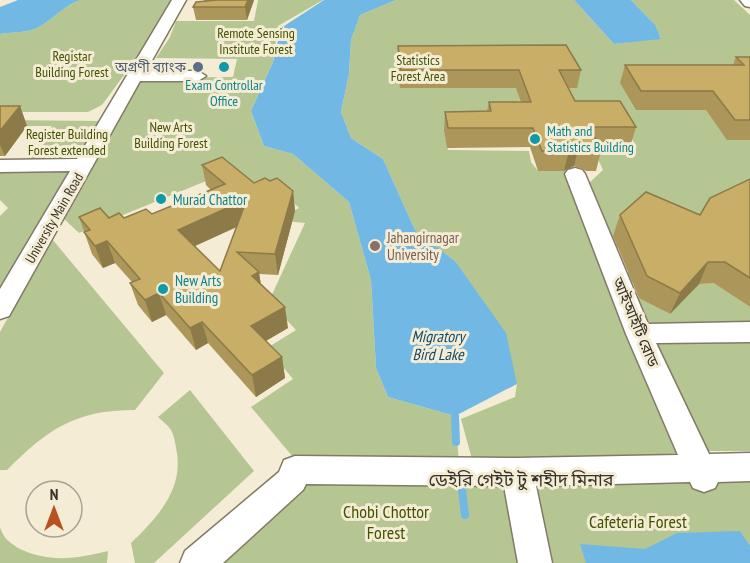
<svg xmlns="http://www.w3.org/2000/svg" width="750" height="563" viewBox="0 0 750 563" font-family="'PT Sans Narrow','Noto Sans Bengali',sans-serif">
<rect width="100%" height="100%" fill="#f5ecd5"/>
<path fill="#b5c693" d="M81,0H179L102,105L88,112H0V34C11,32 27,33 37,28C53,20 65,4 81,0Z
M258,0H323L278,26L273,62L251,111L264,146L293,154L349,202L371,280L376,368L388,397L455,416L459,462L298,463L251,407L293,379L267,348L296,330L269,301L305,223L276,220L299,208L285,194L262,197L228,172L79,233L61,216L139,78L233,77L237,59L156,58L170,37L176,21H254Z
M396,0H574L614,44L661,38L651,21L631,0H734L750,15V196L655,248H614L589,183L603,170L594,150L637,147L629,135L563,100L519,101L484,129L444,131L448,150L529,151L531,162L538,171H565L685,456L473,463L461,419L515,397L517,384L455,261L415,230L383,159L351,138L341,112L349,74L351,40L360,15Z
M1,120L103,121L78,162H26L52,126H9Z
M0,166H23L78,173L0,310V216L8,208L0,200Z
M52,239L164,373L135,410C75,410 48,429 7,470H0V332Z
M615,272H644L625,290L670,314L684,284L715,283L750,307V331L639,332Z
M750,342V451H703L657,344Z
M190,390L254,471L154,563H135L131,543C158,517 185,488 176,448C175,442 174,435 171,430C168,425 162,421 158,417Z
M750,477V563H197L292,480Z
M0,527C3,538 9,542 18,548C48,563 76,559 108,551L107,563H0Z"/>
<path fill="#71b9e4" d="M18,0H81C65,4 53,20 37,28C27,33 11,32 0,34V7Z
M324,0H396L360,15L351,40L349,74L341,112L351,138L383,159L415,230L455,261L506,333L517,384L455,416L388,397L376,368L371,280L349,202L293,154L264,146L251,111L273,62L281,28Z
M574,0H631L655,25L661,39L614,44Z
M740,531L750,546V563H586L580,544L645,549L677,533Z"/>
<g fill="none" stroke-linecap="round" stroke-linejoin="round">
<path stroke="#71b9e4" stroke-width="8" d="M455,416L456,442
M462,490L465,515"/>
<defs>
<path id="minor" d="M172,0H186L146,71H198L206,76L198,81H140L9,316L0,319V289L70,171L0,172V160L77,159Z
M740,0H750V7L745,6Z
M575,168L582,170L585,174L648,324L750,322V342L656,343L709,454L750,453V481L718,482L715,488L704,492L693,488L690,482L536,486L552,563H518L504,486L306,484L303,490L223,563H180L185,551L279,472L284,460L295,456L517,458L678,455L626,334L565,174L568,170Z"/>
</defs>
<use href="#minor" stroke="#827a65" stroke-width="3"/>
<use href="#minor" fill="#fff" fill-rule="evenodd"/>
</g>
<path fill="#ac9659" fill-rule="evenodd" d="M204,0H254L247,20H196L193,7L204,1Z
M398,46L581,70L577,88H568L575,101L636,127L630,147H599L601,151L596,171H586L574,166L564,171H538L530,147L447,148L444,131L445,112L487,111L489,102H521L516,88H400L397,64Z
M736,57H750V140H727L706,110H636L620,83L625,65H733Z
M0,106H20L27,126L5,156H0Z
M202,165L254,183L270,181L293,191L295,211L278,275L259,274L261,284L288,328L266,341L282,357L285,378L256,397L208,343L196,350L166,315L152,322L138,305L130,283L132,282L115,263L103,268L92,254L79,217L124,218L152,214L211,190L206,185ZM237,227L220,271L195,246Z
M750,179V307L714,283L699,284L670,314L639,298L613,236L620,215H700Z"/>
<path fill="#8c7a48" d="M248,0H254L247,20L245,7Z
M20,106L27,126L5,156L0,145V131Z
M579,146L574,166L564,171L569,151Z
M293,191L295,211L278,275L275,254Z
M247,199L251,220L184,251L178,230Z
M107,241L115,263L103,268L95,246Z
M708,262L699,284L670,314L680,293Z
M259,272L262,294L252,276Z
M159,293L166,315L152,322L145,300Z
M285,307L288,328L255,347L251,326Z
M202,322L208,343L196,350L190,328Z
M282,357L285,378L256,397L252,375Z"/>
<path fill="#c8ae67" stroke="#8c7a48" stroke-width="1.5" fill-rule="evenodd" d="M217,0H248L245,7H193L196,2Z
M566,45L581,70H559L575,101H620L636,127H590L601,151H591L579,146L569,151H542L533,128H448L445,112L491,111L489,102H531L519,70H401L398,46Z
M736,57H750V120H735L713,91H641L625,65H744Z
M0,106H20L0,131Z
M222,157L254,183L265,178L270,181L277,178L293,191L275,254L237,252L259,272L252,276L285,307L251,326L282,357L252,375L202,322L190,328L159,293L145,300L130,283L140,279L107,241L95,246L84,232L90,230L79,217L100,208L109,218L119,213L124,218L146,209L152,214L225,184L202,165ZM247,199L220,271L178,230Z
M750,179V278L725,262H708L680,293L647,276L620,215L646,192L700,215L710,198Z"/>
<circle fill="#5c6f8a" stroke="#f5ecd5" stroke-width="2" cx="198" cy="67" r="6"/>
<g fill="#0f9aa8" stroke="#f5ecd5" stroke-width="2">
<circle cx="224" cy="67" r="6"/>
<circle cx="535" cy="139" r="6"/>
<circle cx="161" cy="199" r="6"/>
<circle cx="163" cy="289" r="6"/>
</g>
<circle fill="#8d6e63" stroke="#f5ecd5" stroke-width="2" cx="375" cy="246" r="6"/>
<g text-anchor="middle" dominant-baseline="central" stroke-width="6" stroke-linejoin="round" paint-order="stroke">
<g font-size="14" fill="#405301" stroke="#f5ecd5">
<text x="256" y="33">Remote Sensing<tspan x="256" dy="16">Institute Forest</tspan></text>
<text x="72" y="56">Registar<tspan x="72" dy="16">Building Forest</tspan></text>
<text x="418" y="60">Statistics<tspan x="418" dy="16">Forest Area</tspan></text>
<text x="171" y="127">New Arts<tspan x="171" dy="16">Building Forest</tspan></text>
<text x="67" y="134">Register Building<tspan x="67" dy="16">Forest extended</tspan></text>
</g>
<g font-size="14" fill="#4e5e75" stroke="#f5ecd5" text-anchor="end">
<text x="186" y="67">অগ্রণী ব্যাংক</text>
</g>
<g font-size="14" fill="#0d838f" stroke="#f5ecd5">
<text x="224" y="85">Exam Controllar<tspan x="224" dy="16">Office</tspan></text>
<text x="547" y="131" text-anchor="start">Math and<tspan x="547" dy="16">Statistics Building</tspan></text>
</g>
<g font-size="14" fill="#36332a" stroke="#f5ecd5">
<text transform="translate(54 218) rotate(-60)">University Main Road</text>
</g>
<g font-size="15" fill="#0d838f" stroke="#f5ecd5" text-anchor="start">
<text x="173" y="199">Murad Chattor</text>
<text x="175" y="280">New Arts<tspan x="175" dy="17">Building</tspan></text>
</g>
<g font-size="15" fill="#785e54" stroke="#f5ecd5" text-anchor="start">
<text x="387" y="237">Jahangirnagar<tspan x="387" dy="17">University</tspan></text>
</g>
<g font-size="15" fill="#36332a" stroke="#f5ecd5">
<text transform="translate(636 322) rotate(67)">আইআইটি রোড</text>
</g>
<g font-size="16" font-style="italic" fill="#124b69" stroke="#f5ecd5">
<text x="438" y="336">Migratory<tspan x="438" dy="18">Bird Lake</tspan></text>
</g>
<g font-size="18" fill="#36332a" stroke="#f5ecd5">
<text x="521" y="479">ডেইরি গেইট টু শহীদ মিনার</text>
</g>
<g font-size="18" fill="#405301" stroke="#f5ecd5">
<text x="386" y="511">Chobi Chottor<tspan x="386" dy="21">Forest</tspan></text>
<text x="638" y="521">Cafeteria Forest</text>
</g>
</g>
<g transform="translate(54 509)"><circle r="28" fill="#f5ecd5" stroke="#a9a291" stroke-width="1.5"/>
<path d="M0-4.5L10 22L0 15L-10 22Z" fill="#b85321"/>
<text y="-9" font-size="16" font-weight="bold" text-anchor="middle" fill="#36332a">N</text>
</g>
</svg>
